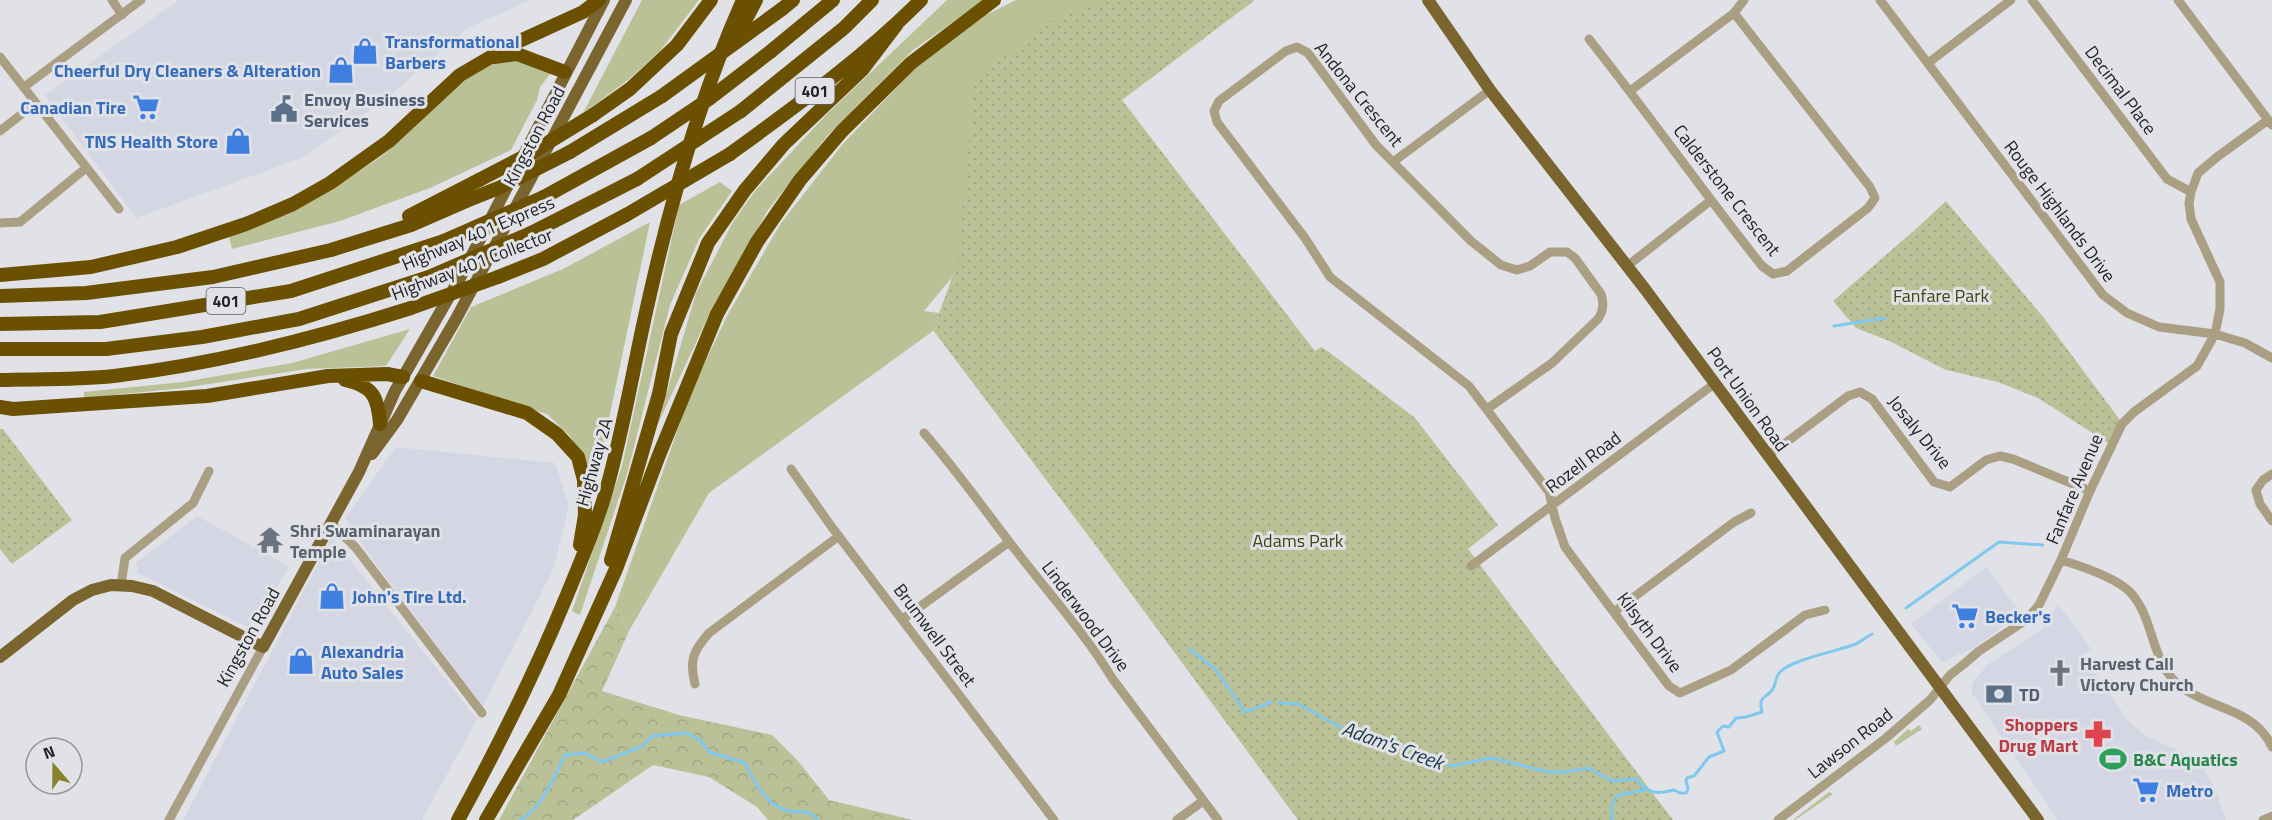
<svg xmlns="http://www.w3.org/2000/svg" width="2272" height="820" viewBox="0 0 2272 820" font-family="'Titillium Web',sans-serif">
<defs>
<pattern id="forest-crowns" width="20" height="18" patternUnits="userSpaceOnUse" patternTransform="scale(1.5)"><rect width="20" height="18" fill="#bbc197"/><path d="M2 6a3 3 0 1 1 6 0M12 15a3 3 0 1 1 6 0" fill="none" stroke="#a0a682"/></pattern>
<pattern id="park-dots" width="8" height="8" patternUnits="userSpaceOnUse" patternTransform="scale(1.5)"><rect width="8" height="8" fill="#bbc197"/><path d="M2 2h.1M6 6h.1" fill="none" stroke="#a0a682" stroke-width="1.8" stroke-linecap="round"/></pattern>
</defs>
<rect width="100%" height="100%" fill="#e1e2e7"/>
<path fill="#d4d7e3" d="M179,0H530L468,28L391,95L304,157L136,218L45,95Z
M396,447L555,463L569,506L553,570L483,706L374,562L345,518Z
M197,516L289,566L261,615L247,627L138,573L136,563Z
M332,537L477,719L422,820H183Z
M1986,567L2021,614L1973,648L1942,662L1911,624Z
M2058,604L2091,649L2083,655L2129,722L2146,736L2199,760L2215,789L2226,820H2058L1972,693V684L1987,665L2042,629Z"/>
<path fill="#bbc197" d="M642,0H699L660,51L628,80L583,113Z
M947,0H984L913,50L828,135L768,210L713,306L657,426L696,293L733,222L755,191L827,114Z
M1016,0H1254L1158,29L924,311L939,313L933,331L709,493L629,631L615,607L691,392L728,314L781,223L842,145L917,66L982,17Z
M504,59L529,62L550,74L540,87L537,100L511,150L430,188L340,221L232,249L229,237C281,214 333,191 379,158C422,127 453,76 504,59Z
M720,182L732,191L699,239L670,305L627,474L580,615L572,611L622,466L679,205Z
M650,222L595,486L589,484L581,454L569,435L547,414L433,376L471,307L563,269Z
M410,329L386,366L307,369L183,388L84,398V392L183,382L292,363Z
M1919,725L1922,729L1896,746L1894,742L1908,729L1911,731Z
M1829,792L1833,794L1795,820L1794,819Z"/>
<path fill="url(#forest-crowns)" d="M615,607L629,631L602,691L679,715L772,735L798,761L829,800L913,820H768L757,807L709,777L653,765L573,820H499Z"/>
<path fill="url(#park-dots)" d="M1106,0H1255L1122,100L1311,346L1315,351L1321,347L1329,352L1415,418L1498,525L1468,549C1536,639 1605,730 1673,820H1298L1093,542L933,330L957,264L975,78L1060,16Z
M1946,201L2044,318L2120,420L2108,443L2038,398L1998,382L1946,370L1887,340L1856,328L1833,301L1917,228Z
M0,429H3L72,520L12,564L0,549Z"/>
<g fill="none" stroke-linecap="round" stroke-linejoin="round">
<path stroke="#81c8f0" stroke-width="3" d="M1834,326L1885,318
M1906,608L1999,542L2043,545
M1190,649L1216,670L1245,712L1272,702
M1279,703L1298,704L1349,732L1373,741L1415,749L1451,766L1492,758L1548,772H1565L1588,768L1612,781L1636,779C1648,793 1656,795 1674,790L1680,793H1686L1688,789L1686,781L1687,778L1694,776L1709,757L1724,751L1717,732L1723,726L1729,727L1736,718L1746,717L1762,712C1758,695 1765,700 1773,689C1776,684 1775,677 1780,672C1793,659 1838,651 1856,644C1861,641 1867,637 1872,634
M520,820C542,808 554,777 565,755L585,753L602,762L643,746L652,736L687,733L701,741L709,752L745,763C755,782 765,805 788,811C800,814 808,807 818,820
M1612,820V804L1618,795L1645,790"/>
<path stroke="#aa9e83" stroke-width="9" d="M112,0L122,15
M1880,0L2103,295L2127,313L2159,327L2215,334L2245,343L2272,358
M2032,0L2167,179L2191,192
M2178,0L2272,125
M1589,39C1648,113 1703,192 1762,266L1773,274L1787,271L1868,208L1875,198L1870,187L1734,13
M0,57L119,209
M1928,63L2011,0
M24,87L141,0
M1630,91L1734,13L1744,0
M0,131L36,103
M1393,162L1490,90
M0,223L20,222L86,168
M1626,267L1710,201
M1487,409L1552,363L1598,319C1603,312 1604,303 1601,294L1575,258L1567,252H1550L1530,266L1517,270L1501,265L1471,241L1376,145L1308,53L1297,47L1286,51L1219,101L1214,111L1217,122L1305,238L1330,277L1469,386L1549,492L1555,518L1565,547L1669,686L1680,693L1731,670L1805,615L1825,610
M924,433C959,473 988,515 1021,557C1052,597 1086,635 1112,678L1218,820
M1768,456L1848,396L1860,392L1872,399L1934,482L1950,487L1986,460L2000,456L2013,459L2090,491
M791,469L831,526L1054,820
M2272,474L2263,480L2256,490L2260,504L2272,521
M330,522L356,548L482,713
M2061,560C2081,566 2117,578 2131,593C2156,621 2150,666 2183,688C2213,710 2255,709 2272,747
M1471,566L1714,384
M121,585L125,558L193,503L209,471
M1614,612L1734,522L1751,513
M903,619L1009,542
M695,684C689,661 693,651 709,633L839,536
M169,820L263,647
M1177,820L1203,801
M1778,820L1886,738L1930,700L1950,675L1964,664L1979,651L2026,620L2039,605L2061,560L2090,491L2122,424L2134,412L2197,366L2215,334L2220,309V282L2191,219L2189,203L2191,192L2198,173L2217,157L2268,120
M2263,820L2272,816"/>
<path stroke="#7b652f" stroke-width="12" d="M1428,0L1490,90L1645,289L2038,820
M372,454L397,420L456,319L626,0
M0,657L73,600L92,590L111,585L132,586L153,591L263,647L359,472L395,391L461,276L604,0"/>
<path stroke="#6a5000" stroke-width="14" d="M782,9L793,0
M734,42L756,0
M770,52L833,0
M494,57L517,54L565,72
M741,111L844,28L872,0
M593,115L630,89L677,45L711,0
M570,152L662,96
M730,154C796,106 863,58 921,0
M544,197L651,138
M409,216L479,180
M531,233L637,179
M0,275L91,267L177,247L246,224L293,204L330,183L389,141L460,75L513,44L583,12L599,0
M498,277L543,259L626,215
M0,296L86,293L213,277L331,250L411,225L466,201
M0,324L100,322L291,291L444,241
M0,349H106L202,337L299,319L429,277
M0,380C38,379 76,380 114,376C215,364 314,339 411,308
M345,380C373,386 378,397 380,424
M421,381L527,413L557,434L578,457L584,480L585,515L580,545
M0,407L13,409L207,396L328,376L387,374L403,377
M611,560L659,394L671,334L708,243L745,190L784,144L862,70L897,24
M458,820C498,747 535,673 567,595C580,563 594,531 604,498C623,434 633,368 648,303C671,200 700,96 743,0
M486,820L559,695L616,569L659,455L717,314L757,242L800,180L842,131L911,63L994,0"/>
<path stroke="#6a5000" stroke-width="14" d="M662,96L782,9
M651,138L709,99L770,52
M637,179L741,111
M479,180L531,153L593,115
M466,201L501,187L570,152
M626,215L730,154
M444,241L544,197
M429,277L531,233
M411,308L498,277"/>
</g>
<defs>
<symbol id="shop-bare" viewBox="-9 -9 18 18"><path d="M-5-2.5h2.3a2.7 3.5 0 0 1 5.4 0H5L5.5 6h-11ZM-1.5-2.5h3a1.5 2.3 0 0 0-3 0Z" fill="#3f7fe0" stroke="#e1e2e7" stroke-width="2.5" paint-order="stroke"/></symbol>
<symbol id="supermarket-bare" viewBox="-9 -9 18 18"><path d="M-6-5.5h2.5l.6 2H6L4.5 2H-2.5L-4.4-4H-6ZM-1.5 3.2a1.3 1.3 0 1 0 .1 0ZM3 3.2a1.3 1.3 0 1 0 .1 0Z" fill="#3f7fe0" stroke="#e1e2e7" stroke-width="2.5" paint-order="stroke"/></symbol>
<symbol id="civic-bare" viewBox="-9 -9 18 18"><path d="M-.6-6.5H3V-4.5H.6V-3L4-1V1h2V6H-6V1h2V-1L-.6-3ZM-1.2 2.5V6h2.4V2.5Z" fill="#5c6f8a" stroke="#e1e2e7" stroke-width="2.5" paint-order="stroke"/></symbol>
<symbol id="temple-bare" viewBox="-9 -9 18 18"><path d="M0-6L5-2H3V0L6.5 2.5H4V6H1.5V3h-3V6H-4V2.5H-6.5L-3 0V-2H-5Z" fill="#6b7280" stroke="#e1e2e7" stroke-width="2.5" paint-order="stroke"/></symbol>
<symbol id="church-bare" viewBox="-9 -9 18 18"><path d="M-1.2-6h2.4v3.5h3.3v2.4h-3.3V6h-2.4V-.1h-3.3v-2.4h3.3Z" fill="#6b7280" stroke="#e1e2e7" stroke-width="2.5" paint-order="stroke"/></symbol>
<symbol id="bank-bare" viewBox="-9 -9 18 18"><path d="M-6-4H6V4H-6ZM0-2.3a2.3 2.3 0 1 0 0 4.6a2.3 2.3 0 1 0 0-4.6Z" fill="#5c6f8a" stroke="#e1e2e7" stroke-width="2.5" paint-order="stroke"/></symbol>
<symbol id="pharmacy-bare" viewBox="-9 -9 18 18"><path d="M-2-6h4v4h4v4h-4v4h-4v-4h-4v-4h4Z" fill="#e0444e" stroke="#e1e2e7" stroke-width="2.5" paint-order="stroke"/></symbol>
<symbol id="stadium-bare" viewBox="-9 -9 18 18"><path d="M0-5a6.5 5 0 1 0 0 10a6.5 5 0 1 0 0-10ZM-3.5-1.8h7v3.6h-7Z" fill="#2e9e5b" stroke="#e1e2e7" stroke-width="2.5" paint-order="stroke"/></symbol>
</defs>
<g fill-rule="evenodd">
<use href="#shop-bare" x="346" y="32" width="38" height="38"/>
<use href="#shop-bare" x="322" y="51" width="38" height="38"/>
<use href="#supermarket-bare" x="127" y="88" width="38" height="38"/>
<use href="#civic-bare" x="265" y="90" width="38" height="38"/>
<use href="#shop-bare" x="219" y="122" width="38" height="38"/>
<use href="#temple-bare" x="251" y="521" width="38" height="38"/>
<use href="#shop-bare" x="313" y="577" width="38" height="38"/>
<use href="#supermarket-bare" x="1946" y="597" width="38" height="38"/>
<use href="#shop-bare" x="282" y="642" width="38" height="38"/>
<use href="#church-bare" x="2041" y="654" width="38" height="38"/>
<use href="#bank-bare" x="1980" y="675" width="38" height="38"/>
<use href="#pharmacy-bare" x="2079" y="715" width="38" height="38"/>
<use href="#stadium-bare" x="2094" y="740" width="38" height="38"/>
<use href="#supermarket-bare" x="2127" y="771" width="38" height="38"/>
</g>
<g text-anchor="middle" dominant-baseline="central" stroke-width="6" stroke-linejoin="round" paint-order="stroke">
<g fill="#e1e2e7" stroke="#5c5c5f" stroke-width="1.5">
<rect x="795.5" y="78" width="39" height="26" rx="4.5"/>
<rect x="206.5" y="288" width="39" height="26" rx="4.5"/>
</g>
<g font-size="16" font-weight="bold" fill="#232325">
<text x="815" y="91">401</text>
<text x="226" y="301">401</text>
</g>
<g font-size="18" font-weight="bold" fill="#366cbe" stroke="#e1e2e7" text-anchor="start">
<text x="385" y="41">Transformational<tspan x="385" dy="21">Barbers</tspan></text>
<text x="321" y="70" text-anchor="end">Cheerful Dry Cleaners &amp; Alteration</text>
<text x="126" y="107" text-anchor="end">Canadian Tire</text>
<text x="218" y="141" text-anchor="end">TNS Health Store</text>
<text x="352" y="596">John's Tire Ltd.</text>
<text x="1985" y="616">Becker's</text>
<text x="321" y="651">Alexandria<tspan x="321" dy="21">Auto Sales</tspan></text>
<text x="2166" y="790">Metro</text>
</g>
<g font-size="18" fill="#232325" stroke="#e1e2e7">
<text transform="translate(2121 90) rotate(53)">Decimal Place</text>
<text transform="translate(1359 94) rotate(51)">Andona Crescent</text>
<text transform="translate(534 136) rotate(-62)">Kingston Road</text>
<text transform="translate(1727 190) rotate(52)">Calderstone Crescent</text>
<text transform="translate(2060 211) rotate(53)">Rouge Highlands Drive</text>
<text transform="translate(478 233) rotate(-23)">Highway 401 Express</text>
<text transform="translate(472 264) rotate(-21)">Highway 401 Collector</text>
<text transform="translate(1748 399) rotate(54)">Port Union Road</text>
<text transform="translate(1920 432) rotate(51)">Josaly Drive</text>
<text transform="translate(594 462) rotate(-74)">Highway 2A</text>
<text transform="translate(1583 462) rotate(-37)">Rozell Road</text>
<text transform="translate(2074 489) rotate(-67)">Fanfare Avenue</text>
<text transform="translate(1086 616) rotate(53)">Linderwood Drive</text>
<text transform="translate(1650 632) rotate(53)">Kilsyth Drive</text>
<text transform="translate(935 635) rotate(53)">Brumwell Street</text>
<text transform="translate(248 637) rotate(-61)">Kingston Road</text>
<text transform="translate(1850 743) rotate(-38)">Lawson Road</text>
</g>
<g font-size="18" font-weight="bold" fill="#4e5e75" stroke="#e1e2e7" text-anchor="start">
<text x="304" y="99">Envoy Business<tspan x="304" dy="21">Services</tspan></text>
<text x="2019" y="694">TD</text>
</g>
<g font-size="18" fill="#414612" stroke="#e1e2e7">
<text x="1941" y="295">Fanfare Park</text>
<text x="1298" y="540">Adams Park</text>
</g>
<g font-size="18" font-weight="bold" fill="#5b616d" stroke="#e1e2e7" text-anchor="start">
<text x="290" y="530">Shri Swaminarayan<tspan x="290" dy="21">Temple</tspan></text>
<text x="2080" y="663">Harvest Call<tspan x="2080" dy="21">Victory Church</tspan></text>
</g>
<g font-size="18" font-weight="bold" fill="#be3a42" stroke="#e1e2e7" text-anchor="end">
<text x="2078" y="724">Shoppers<tspan x="2078" dy="21">Drug Mart</tspan></text>
</g>
<g font-size="18" font-weight="bold" fill="#27864d" stroke="#e1e2e7" text-anchor="start">
<text x="2133" y="759">B&amp;C Aquatics</text>
</g>
<g font-size="20" font-style="italic" fill="#19394a" stroke="#e1e2e7">
<text transform="translate(1393 745) rotate(20)">Adam's Creek</text>
</g>
</g>
<g transform="translate(54 766) rotate(340)"><circle r="28" fill="#e1e2e7" stroke="#959699" stroke-width="1.5"/>
<path d="M0-4.5L10 22L0 15L-10 22Z" fill="#86832c"/>
<text y="-9" font-size="16" font-weight="bold" text-anchor="middle" fill="#232325">N</text>
</g>
</svg>
